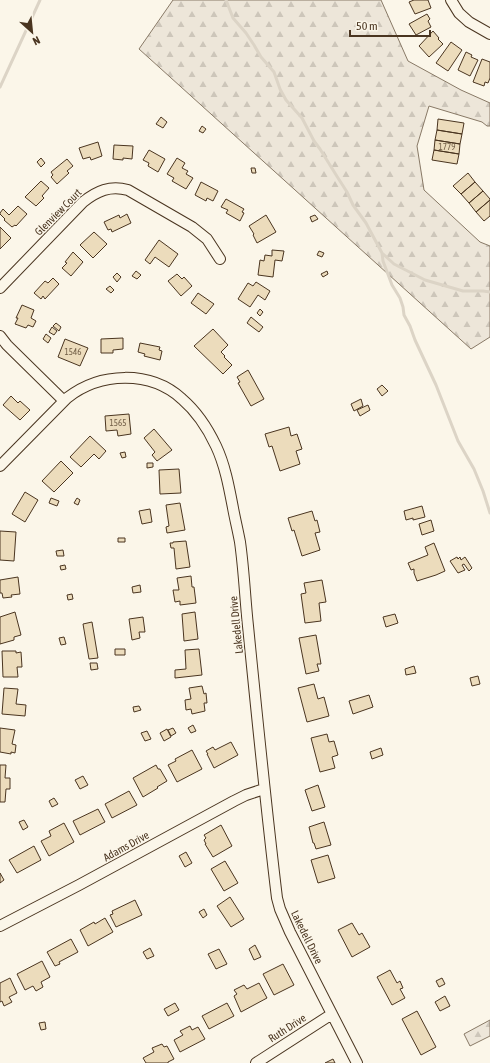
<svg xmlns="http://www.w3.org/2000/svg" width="490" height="1063" viewBox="0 0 490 1063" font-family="'Asap Condensed',sans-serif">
<defs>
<pattern id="forest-firs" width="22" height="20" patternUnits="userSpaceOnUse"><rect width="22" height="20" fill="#ede6d9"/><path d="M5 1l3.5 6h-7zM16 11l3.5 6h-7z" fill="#cdc6ba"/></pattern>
</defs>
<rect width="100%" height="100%" fill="#fbf6e9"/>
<path fill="url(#forest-firs)" stroke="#887966" d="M173,0H381L408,61L461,90L490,103V126H487L482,122L429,106L417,146L424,190L480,242L490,246V337L471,349L139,49Z
M490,1020V1036L470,1046L464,1034Z"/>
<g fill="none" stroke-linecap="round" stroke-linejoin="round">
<path stroke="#dcd4c6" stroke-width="3" d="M226,0L233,18L246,33L254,45L261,57L274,72L280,89L286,100L302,118L314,141L320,149L338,178L347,192L353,205L366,223L382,253L394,264L425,280L463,291H483L490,292
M0,87L40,0
M382,253L383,261L392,285L400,298L403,307L404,315L410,326L415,340L436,385L458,441L474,469L483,491L490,513"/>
</g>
<path fill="#ecdcbc" stroke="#4a3520" d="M414,0H428L431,8L415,14L409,2Z
M427,14L430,19L428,21L431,27L416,35L409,24Z
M433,31L439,38L438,39L443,44L429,57L419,46Z
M451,42L462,50L448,71L436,63Z
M466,52L472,55L471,57L478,60L470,76L458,70Z
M482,59L490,62V78L488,83L485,82L484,86L473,82Z
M161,117L167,122L163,128L156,124Z
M438,119L464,123L462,134L437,130Z
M202,126L206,129L203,133L199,131Z
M437,130L462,134L460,144L435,140Z
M435,140L460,144L459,154L434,150Z
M98,142L102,156L91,160L90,157L83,159L79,148Z
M114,145L133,146L132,159L123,158V160L113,159Z
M149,150L165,159L158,172L148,166L149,163L143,160Z
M434,150L459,154L457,164L432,160Z
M41,158L45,163L41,167L37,162Z
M177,158L185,163L182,168L188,171L186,174L193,178L186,189L172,181L174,178L167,174Z
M67,159L73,166L67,171L69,173L57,184L51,177L53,175L51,172Z
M251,168H255L256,173H252Z
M468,173L475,182L461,194L453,186Z
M41,181L49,188L42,196L44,198L36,206L25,197Z
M201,182L218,191L213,201L207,198L206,201L195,195Z
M475,182L483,191L469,203L461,194Z
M483,191L490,199V200L476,212L469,203Z
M226,199L244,209L242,212L244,213L240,221L226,213L228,210L221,207Z
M490,200V216L484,221L476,212Z
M18,206L27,214L16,226L15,225L12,227L4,220L5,219L0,214V213L3,209L9,215Z
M127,214L131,223L112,232L111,229L108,230L104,222L119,215L120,218Z
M266,215L276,232L257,243L253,235L254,234L249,226Z
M315,215L318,219L312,222L310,217Z
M0,227L11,238L0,249Z
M94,232L107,244L93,258L80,245Z
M159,240L178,254L169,267L155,257L150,264L145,260Z
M272,250L284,251L282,261L275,260L273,277L258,275L260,260L264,261L265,255L272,256Z
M319,251L324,253L322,257L317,255Z
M73,252L83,262L71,276L62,268L67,263L65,262Z
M136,271L141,275L137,279L132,276Z
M327,271L328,274L323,277L321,274Z
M117,273L121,277L117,282L113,277Z
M177,274L182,279L184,277L192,286L181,296L168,281Z
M53,278L59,284L45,299L43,296L41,299L34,293L45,281L48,283Z
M256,282L270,291L265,300L258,295L250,307L238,299L248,283L253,286Z
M110,286L114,290L111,293L106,289Z
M198,293L214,304L206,314L191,303Z
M22,305L34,310L31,318L36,321L33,327L28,325L26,328L15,324L18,318H16Z
M260,309L263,312L260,316L257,313Z
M251,317L263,327L259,332L247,323Z
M56,323L61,327L59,331L53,326Z
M52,327L57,331L54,335L49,332Z
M213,329L228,345L221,352L225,356L224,357L232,365L223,374L194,346Z
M46,334L51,338L48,343L43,339Z
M123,338V349L113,350V353H101V339Z
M65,339L88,348L80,366L58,357Z
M140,343L160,347L159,350L162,351L160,360L144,356L145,354L138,352Z
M248,370L264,399L251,406L238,383L240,382L237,377Z
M382,385L388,391L382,396L377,389Z
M11,396L18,403L20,401L30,410L20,420L3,405Z
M361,399L363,406L354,411L351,404Z
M368,405L370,410L360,416L357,410Z
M129,414L131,434L118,436L117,430L106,431L105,416Z
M289,427L291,436L297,434L302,449L296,451L300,464L280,471L272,446L269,447L265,434Z
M154,429L172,450L157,461L152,455L155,452L144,438Z
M90,436L106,451L99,459L94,454L81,467L70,457Z
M125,452L126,457L122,458L120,453Z
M61,461L73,473L54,492L42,481Z
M147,463H153V467L147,468Z
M179,469L181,493L160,494L159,470Z
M25,492L38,500L25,522L12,514Z
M51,498L59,501L57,506L49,503Z
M77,498L80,500L78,505L74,503Z
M180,503L185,530L167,533L166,527L169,526L166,505Z
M422,506L425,517L413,520V518L406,520L404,511Z
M150,509L152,522L142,524L139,511Z
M312,511L315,521L317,520L320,532L315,533L320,550L302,556L294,530L292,531L288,518Z
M431,520L434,531L422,535L419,524Z
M0,531L16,532L14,561L0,560Z
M118,538H125V542H118Z
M186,541L190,567L176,569L174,548H171L170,543H173V542Z
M434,543L445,571L436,575L417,581L414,573V569L411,570L408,563L428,555L425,547Z
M63,550L64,556H57L56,551Z
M457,557L458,559L460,557L461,560L465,557L472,568L469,571L464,564L462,565L465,570L458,573L450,561Z
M65,565L66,569L61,570L60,566Z
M191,576L192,587H194L196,603L180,605V601L175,602L173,590H179L177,578Z
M18,577L20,594L11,595L12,597L3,598L2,593H0V580Z
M322,580L326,602L319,603L321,621L305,623L301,594L306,593L304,583Z
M140,585L141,592L133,593L132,587Z
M72,594L73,599L68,600L67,595Z
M15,612L21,635L14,637V640L0,644V617Z
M195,612L198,639L184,641L182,614Z
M395,614L398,623L386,627L383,617Z
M143,617L145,632H139L140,638L132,640L129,619Z
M92,622L98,658L89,659L83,624Z
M316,635L321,664H317L319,671L306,674L299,638Z
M64,637L66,644L61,645L59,638Z
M115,649H125V655H115Z
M199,649L202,675L175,678V670L186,669L185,650Z
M2,651H16V653L21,652L22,667H17L18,677H3Z
M90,663H97L98,669L91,670Z
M414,666L416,673L406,675L405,669Z
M478,676L480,684L472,686L470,678Z
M314,684L318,699L324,697L329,716L307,722L298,688Z
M202,686L204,694L206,693L207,703H204L205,711L192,714L191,709L186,710L185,700L191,699L189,688Z
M4,688L18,689L16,704L26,705L25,716L2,714Z
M369,695L373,707L353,714L349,701Z
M139,706L141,710L134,712L133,707Z
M193,725L196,731L191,733L188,728Z
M0,728L15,730L12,744L16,745L15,753L11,752V754L0,752Z
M173,728L176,733L171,736L168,730Z
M167,729L171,737L164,741L160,733Z
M147,731L151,739L145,741L141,733Z
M327,734L329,742L334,741L338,755L332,757L335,768L320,772L311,738Z
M231,742L238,755L214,768L207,754H208L206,751L213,747L215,750Z
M381,748L383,755L372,759L370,752Z
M192,750L202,769L177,782L168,765L176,761L175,759Z
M0,765H6L5,778H10V789H6L5,802H0Z
M156,765L158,769H160L167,781L157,787L158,788L143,797L133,778Z
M83,776L88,785L80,789L75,780Z
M318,785L325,807L312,811L305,790Z
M129,791L137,805L112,818L105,804Z
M54,798L58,804L52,807L49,801Z
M98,809L105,822L80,835L73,821Z
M24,820L28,827L23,830L19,822Z
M324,822L331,845L316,849L314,843H313L309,827Z
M64,823L74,842L49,856L41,841L51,836L49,831Z
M221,825L232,846L213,857L205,844H206L204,840L206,838L204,835Z
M34,846L41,860L17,873L9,860Z
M186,852L192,863L185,867L179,856Z
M328,855L335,878L318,883L311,860Z
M225,861L238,883L224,891L211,869Z
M0,873L4,880L0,883Z
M230,897L244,919L231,927L217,906Z
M135,900L142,915L116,927L110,915L113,914L112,911Z
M204,909L207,915L203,918L199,912Z
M105,918L113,932L88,946L80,930L94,922L95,924Z
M352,923L359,935L362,933L370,947L352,957L338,930Z
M71,939L78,952L59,962L60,964L55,966L47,952Z
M255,945L261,957L254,960L249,949Z
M150,948L154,956L147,959L143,952Z
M219,949L227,964L216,969L208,954Z
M42,961L50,977L41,982L43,987L36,991L33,986L25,990L17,974Z
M283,964L294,985L274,995L263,974Z
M390,970L397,983L400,981L403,988L400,989L405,998L392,1005L377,977Z
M10,978L17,993L9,997L12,1002L4,1006L2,1001L0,1002V983Z
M442,978L445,984L439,987L436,981Z
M259,983L267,998L241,1012L234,996L237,994L234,990L244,985L247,989Z
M445,996L450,1006L440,1011L435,1002Z
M175,1003L179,1010L168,1016L164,1009Z
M227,1003L234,1016L209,1029L202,1016Z
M417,1011L436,1047L421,1055L402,1019Z
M45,1022L46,1029L41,1030L39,1023Z
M190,1026L192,1030L198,1027L205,1039L180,1052L174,1040L183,1035L180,1031Z
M162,1044L164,1047L167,1046L174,1059L168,1062V1063H146L143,1058L154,1052L152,1048Z
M333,1059L335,1063H325Z"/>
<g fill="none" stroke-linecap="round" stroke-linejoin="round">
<defs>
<path id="street" d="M451,0L459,13L469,22L490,34
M0,288L83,202C97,191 110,185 128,190L192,227L207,239L220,259
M0,336L7,345L64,401
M0,466L67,398C100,372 150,370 182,399C196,411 208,429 216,446C225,465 229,487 233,508C235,519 238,531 240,542C244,570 245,598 248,626C257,717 266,807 277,898L280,909L290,932L357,1063
M0,926L79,885L234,801L246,795L264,789
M256,1063L332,1014"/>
</defs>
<use href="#street" stroke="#4a3520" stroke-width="12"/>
<use href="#street" stroke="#fbf6e9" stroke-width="10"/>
</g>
<g text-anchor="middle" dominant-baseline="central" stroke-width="3" stroke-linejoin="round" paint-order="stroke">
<g font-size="9" fill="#725f47">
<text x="447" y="147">1779</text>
<text x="73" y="352">1546</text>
<text x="118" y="423">1565</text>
</g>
<g font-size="11" fill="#4a3520" stroke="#fbf6e9">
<text transform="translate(58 212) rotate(-45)">Glenview Court</text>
<text transform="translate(236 625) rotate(-96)">Lakedell Drive</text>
<text transform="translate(126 846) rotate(-29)">Adams Drive</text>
<text transform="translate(307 937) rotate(64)">Lakedell Drive</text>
<text transform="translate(287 1028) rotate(-33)">Ruth Drive</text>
</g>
</g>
<g transform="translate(32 32) rotate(153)" stroke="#fbf6e9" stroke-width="3" paint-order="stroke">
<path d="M0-3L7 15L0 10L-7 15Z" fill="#4a3520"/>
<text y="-6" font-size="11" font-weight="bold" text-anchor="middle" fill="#4a3520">N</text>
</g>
<path d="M350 30v6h80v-6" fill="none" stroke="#4a3520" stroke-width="2"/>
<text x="356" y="30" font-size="12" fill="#4a3520" stroke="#fbf6e9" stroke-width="3" paint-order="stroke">50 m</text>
</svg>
